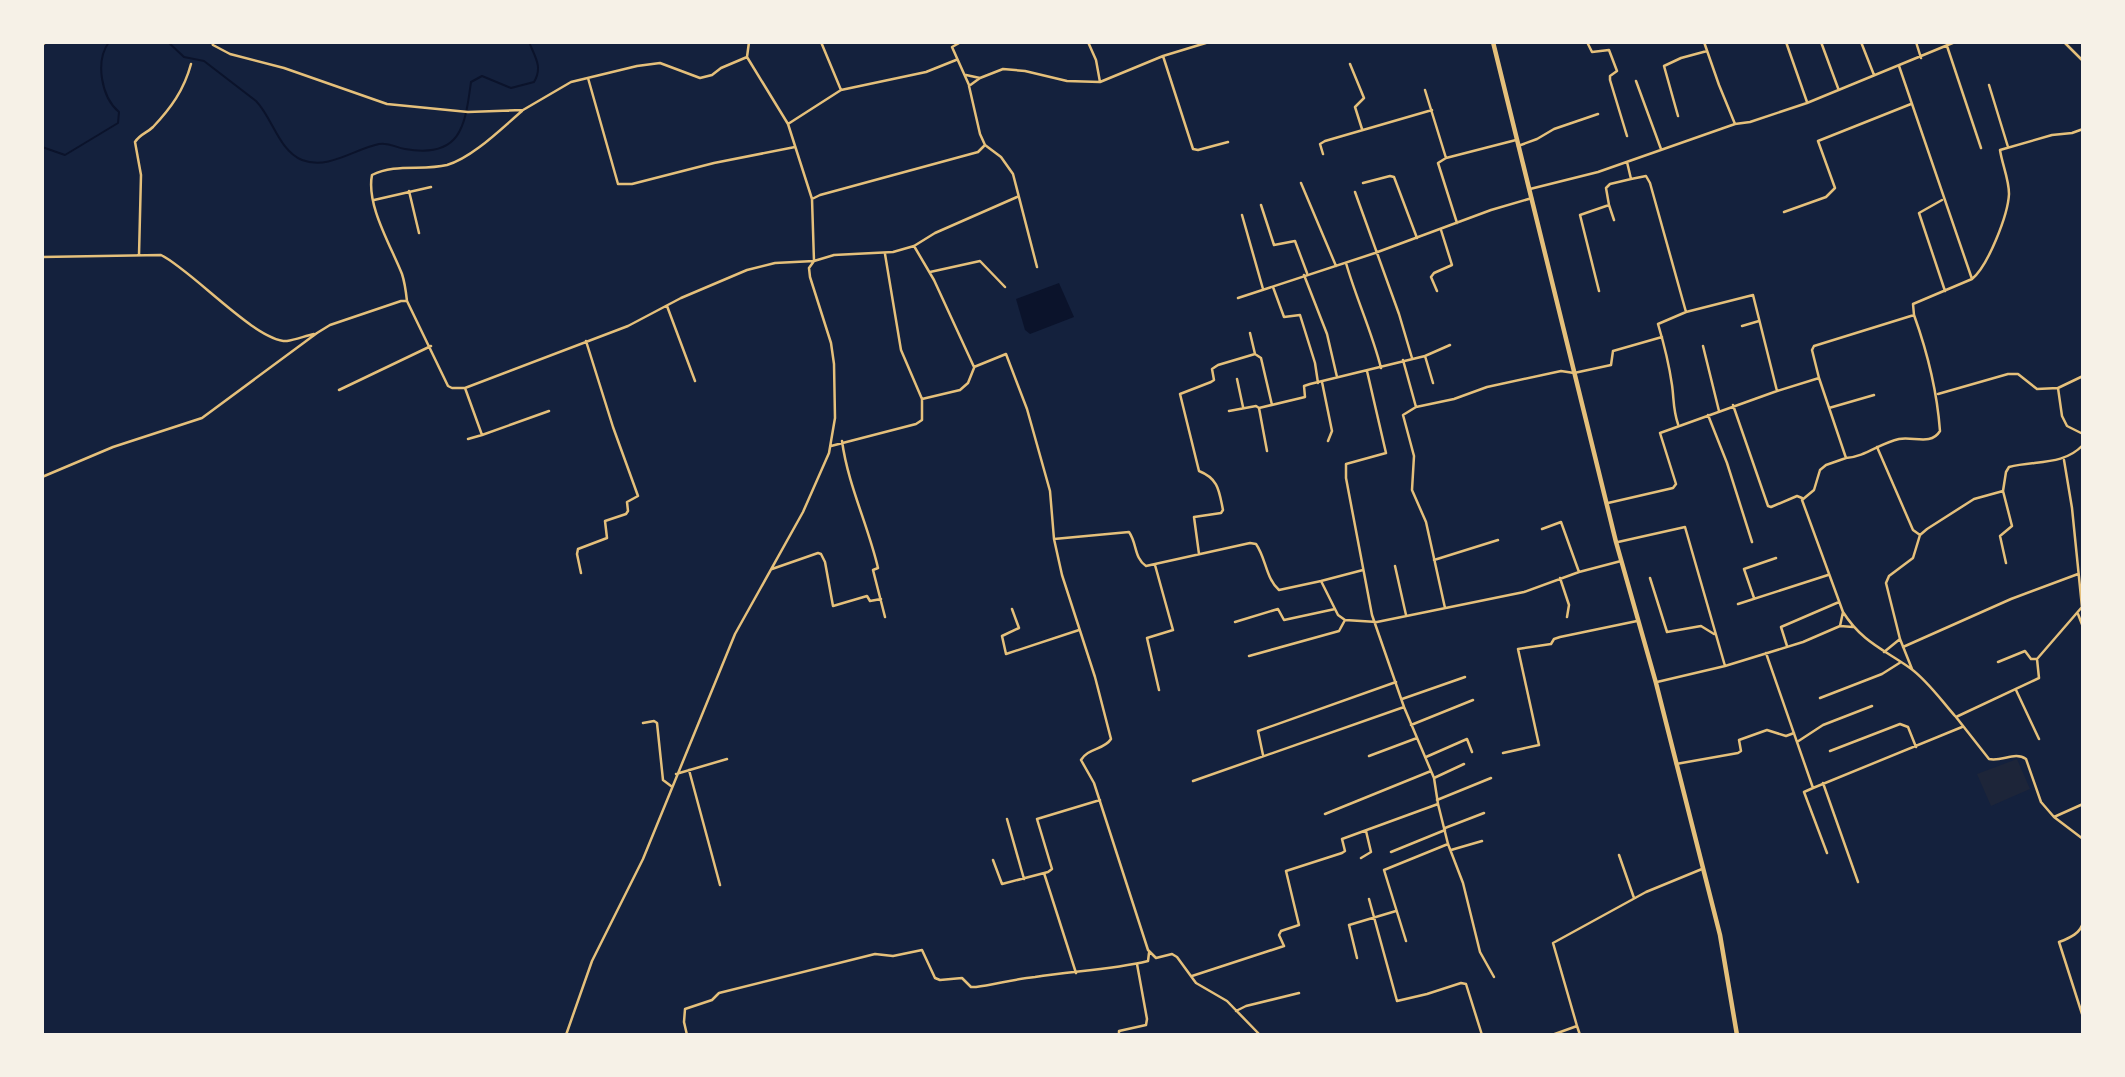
<svg xmlns="http://www.w3.org/2000/svg" width="2125" height="1077" viewBox="0 0 2125 1077" font-family="Rubik,sans-serif">
<rect width="100%" height="100%" fill="#14213d"/>
<path fill="#1d2539" d="M2017,759L2030,789L1991,806L1977,774Z"/>
<path fill="#0b132b" d="M1059,283L1074,317L1030,334L1025,330L1016,299Z"/>
<g fill="none" stroke-linecap="round" stroke-linejoin="round">
<path stroke="#0b132b" stroke-width="2" d="M168,42L184,57L204,61L256,101C272,117 279,151 302,160C329,170 354,149 379,144C390,142 396,148 405,149C462,159 465,125 471,82L482,76L511,88L534,82C543,67 535,57 529,42
M42,147L65,155L118,123L119,112C101,97 95,61 109,42"/>
<path stroke="#e5c07b" stroke-width="2.5" d="M212,42L213,45L230,54L284,68L387,104L468,112L523,110L571,82L637,66L660,63L700,78L712,75L721,68L747,57L749,42
M821,42L841,90
M961,42L952,47L969,85
M1088,42L1096,60L1100,82
M1587,42L1592,52L1609,50L1617,71L1610,76V80L1627,136
M1704,42L1719,85L1735,124
M1786,42L1807,102
M1821,42L1838,88
M1861,42L1874,75
M1916,42L1921,58
M2064,42L2083,61
M42,45L46,42
M1947,46L1981,148
M1163,56L1193,149L1198,150L1228,142
M747,57L788,124L812,199
M1350,64L1364,98L1355,107L1362,129
M1899,66L1972,279L1913,304L1914,315
M966,75L980,78
M588,78L618,184H632L714,163L795,147
M1636,81L1661,149
M1989,85L2008,147
M1425,90L1446,158L1516,140
M1678,116L1664,66L1681,58L1707,51
M788,124L841,90L926,72L956,60
M985,145L1001,157L1013,174L1037,267
M1518,146L1537,139L1554,129L1598,114
M1323,154L1320,144L1325,141L1432,110
M1446,158L1438,163L1457,223
M1627,162L1631,179L1646,176L1650,183L1686,312L1753,295L1777,391L1819,378L1812,350L1814,346L1914,315C1928,354 1937,390 1940,431C1931,446 1913,436 1899,439C1880,443 1865,457 1846,458L1819,378
M1301,183L1336,266
M1363,183L1390,176L1394,177L1417,238
M1530,189L1598,172L1735,124L1750,122L1807,103L1955,42
M409,191L419,233
M1355,192L1399,314L1412,358
M374,200L431,187
M1942,200L1919,213L1945,291
M1261,205L1274,245L1295,241L1307,273
M1784,212L1826,197L1835,188L1818,141L1911,104
M1242,215L1263,289
M1614,220L1609,205L1606,188L1610,184L1631,179
M914,246L934,280L974,367L1006,354L1027,409L1050,491L1054,539L1062,575L1095,677L1111,739C1104,750 1088,748 1081,760L1094,783L1148,950L1156,958L1172,954L1177,957L1196,983L1227,1001L1260,1035
M885,254L901,350L922,399
M139,255L141,175L135,142C140,134 147,133 153,127C171,108 184,90 191,64
M42,257L161,255C193,271 256,342 287,341C295,340 305,336 314,334
M1346,263C1356,298 1372,332 1381,368
M930,272L980,261L1005,287
M1304,275L1327,334L1337,377
M1972,279C1988,266 2008,215 2009,194C2009,179 2002,164 2000,150L2052,135L2072,133L2083,129
M1273,287L1284,317L1300,315L1315,363L1318,383
M1437,291L1431,277L1434,273L1452,265L1441,230
M1599,291L1580,215L1609,205
M1238,298L1375,253L1491,210L1532,198
M407,301C406,292 405,283 402,274C391,246 366,205 372,175C395,163 423,171 447,165C472,158 502,128 522,111
M667,306L695,381
M1742,326L1759,321
M1250,333L1255,354
M1703,346L1719,411
M1425,356L1450,345
M1403,360L1416,407L1454,399L1487,387L1561,371L1574,373L1611,365L1613,351L1662,337
M2083,376L2058,388L2062,416L2067,426L2083,434
M1237,379L1243,407
M1322,382L1332,431L1328,441
M465,388L482,435L549,411
M339,390L431,346
M1938,394L2008,374H2018L2037,389L2058,388
M1733,405L1768,506L1771,507L1797,496L1802,498
M1416,407L1403,415L1414,456L1412,490L1426,522L1445,608
M1259,408L1267,451
M1829,408L1874,395
M1229,411L1256,406L1259,408L1305,397L1304,386L1310,384L1425,356L1433,383
M1708,415L1727,463L1752,542
M1678,424C1673,410 1674,399 1672,385C1669,364 1664,344 1658,324L1686,312
M468,439L482,435
M842,441C848,485 868,525 878,568L873,570L885,617
M831,446L916,424L922,420V399L960,390L968,383L974,368
M1877,447L1913,530L1920,535
M2064,460L2072,508L2082,607L2037,659L2039,678L1956,717L1989,759C2002,762 2015,751 2026,759L2041,802L2054,817L2083,839
M42,477L113,447L202,418L317,333L330,325L401,301H407L448,386L452,388H465L628,326L681,298L747,270L775,263L814,261L834,255L893,252L914,246L935,233L1017,197
M2003,491L2012,526L2000,536L2006,563
M1608,503L1673,488L1676,484L1660,433L1777,391
M1542,529L1561,522L1579,572
M1054,539L1129,532C1137,543 1134,558 1146,566L1250,543L1256,544C1266,558 1266,579 1279,590L1321,581L1338,615L1345,620L1377,622L1524,592L1579,572L1621,561
M1618,542L1685,527L1725,666
M1199,554L1194,517L1221,513L1223,510C1219,491 1219,479 1199,471L1198,467L1180,394L1211,382L1214,380L1212,369L1218,365L1255,354L1261,358L1272,405
M1434,560L1498,540
M1155,565L1173,630L1147,638L1159,690
M1395,566L1406,615
M772,569L818,553L821,554L825,562L833,606L867,596L870,601L881,599
M581,573L577,554L578,549L607,538L605,521L626,514L628,511L627,502L638,496L613,427L586,341
M1560,578L1569,605L1567,617
M1650,578L1667,632L1701,626L1714,634
M1321,581L1363,570
M1754,598L1744,569L1776,558
M1738,604L1828,575
M1012,609L1019,628L1002,636L1006,654L1079,630
M1843,612C1862,642 1883,649 1910,668C1927,680 1941,700 1955,716
M2078,614L2083,627
M1235,622L1278,609L1284,620L1335,609
M1840,626L1853,627
M1787,646L1781,627L1839,602
M1903,647L2011,599L2078,574
M1884,652L1900,639
M1766,653L1813,788L1962,727
M1249,656L1339,631L1345,620
M1998,662L2025,651L2031,659H2037
M1912,669L1900,639L1886,583L1889,576L1913,558L1920,535L1927,529L1974,499L2003,491L2006,472L2009,467C2036,460 2063,466 2083,445
M1657,682L1725,666L1803,642L1840,626L1843,612L1802,500L1814,490L1820,470L1826,465L1846,458
M2016,690L2039,739
M1820,698L1882,674L1901,662
M1402,699L1465,677
M643,723L654,721L657,723L663,780L671,786
M1411,725L1473,700
M1797,742L1823,725L1872,706
M1830,751L1900,724L1908,727L1916,747
M1503,753L1539,745L1518,649L1551,644L1554,639L1560,637L1637,621
M1263,755L1258,731L1396,682
M1369,756L1417,738
M1426,757L1467,739L1472,752
M1676,764L1738,753L1741,751L1739,740L1767,730L1786,736L1794,733
M689,770L720,885
M676,774L727,759
M1434,778L1464,764
M1193,781L1404,707
M1823,783L1858,882
M1813,788L1804,792L1827,853
M1437,800L1491,778
M1438,804L1448,844L1463,883L1480,952L1494,977
M1325,814L1431,771
M2054,817L2083,804
M1007,819L1024,879
M1445,828L1484,813
M1451,850L1482,841
M1391,852L1445,830
M1619,855L1634,898
M1361,858L1371,852L1366,831
M993,860L1002,884L1048,872L1052,869L1037,819L1100,800
M1044,873L1076,973
M1369,899L1397,1001L1427,994L1461,983L1466,984L1482,1035
M2083,922C2081,933 2070,938 2059,942L2083,1017
M1406,941L1384,870L1448,844
M1357,958L1349,925L1396,911
M1192,976L1284,946L1279,935L1281,931L1299,925L1286,871L1342,853L1345,851L1342,839L1438,804L1434,778L1404,707L1372,615L1346,478V464L1386,453L1367,371
M1236,1011L1246,1006L1299,993
M1577,1026L1580,1035
M1119,1033V1031L1146,1025L1147,1019L1137,964
M566,1035L592,961L643,859L735,634L803,512L829,453L835,418L834,364L831,343L810,277L809,268L814,261L812,199L820,195L978,152L985,145L980,134L969,86L980,78L1003,69L1025,71L1067,81L1100,82L1163,56L1209,42
M687,1035L684,1022L685,1009L712,1000L719,993L875,954L893,956L922,950L935,978L940,980L962,978L971,987H976C996,984 1015,979 1035,977C1073,971 1111,970 1148,961L1149,953
M1552,1035L1577,1026L1553,943L1646,892L1702,869"/>
<path stroke="#e5c07b" stroke-width="4.5" d="M1493,42L1616,542L1656,683L1720,935L1737,1035"/>
</g>
<rect width="2125" height="1077" fill="none" stroke="#f6f1e7" stroke-width="88"/>
</svg>
